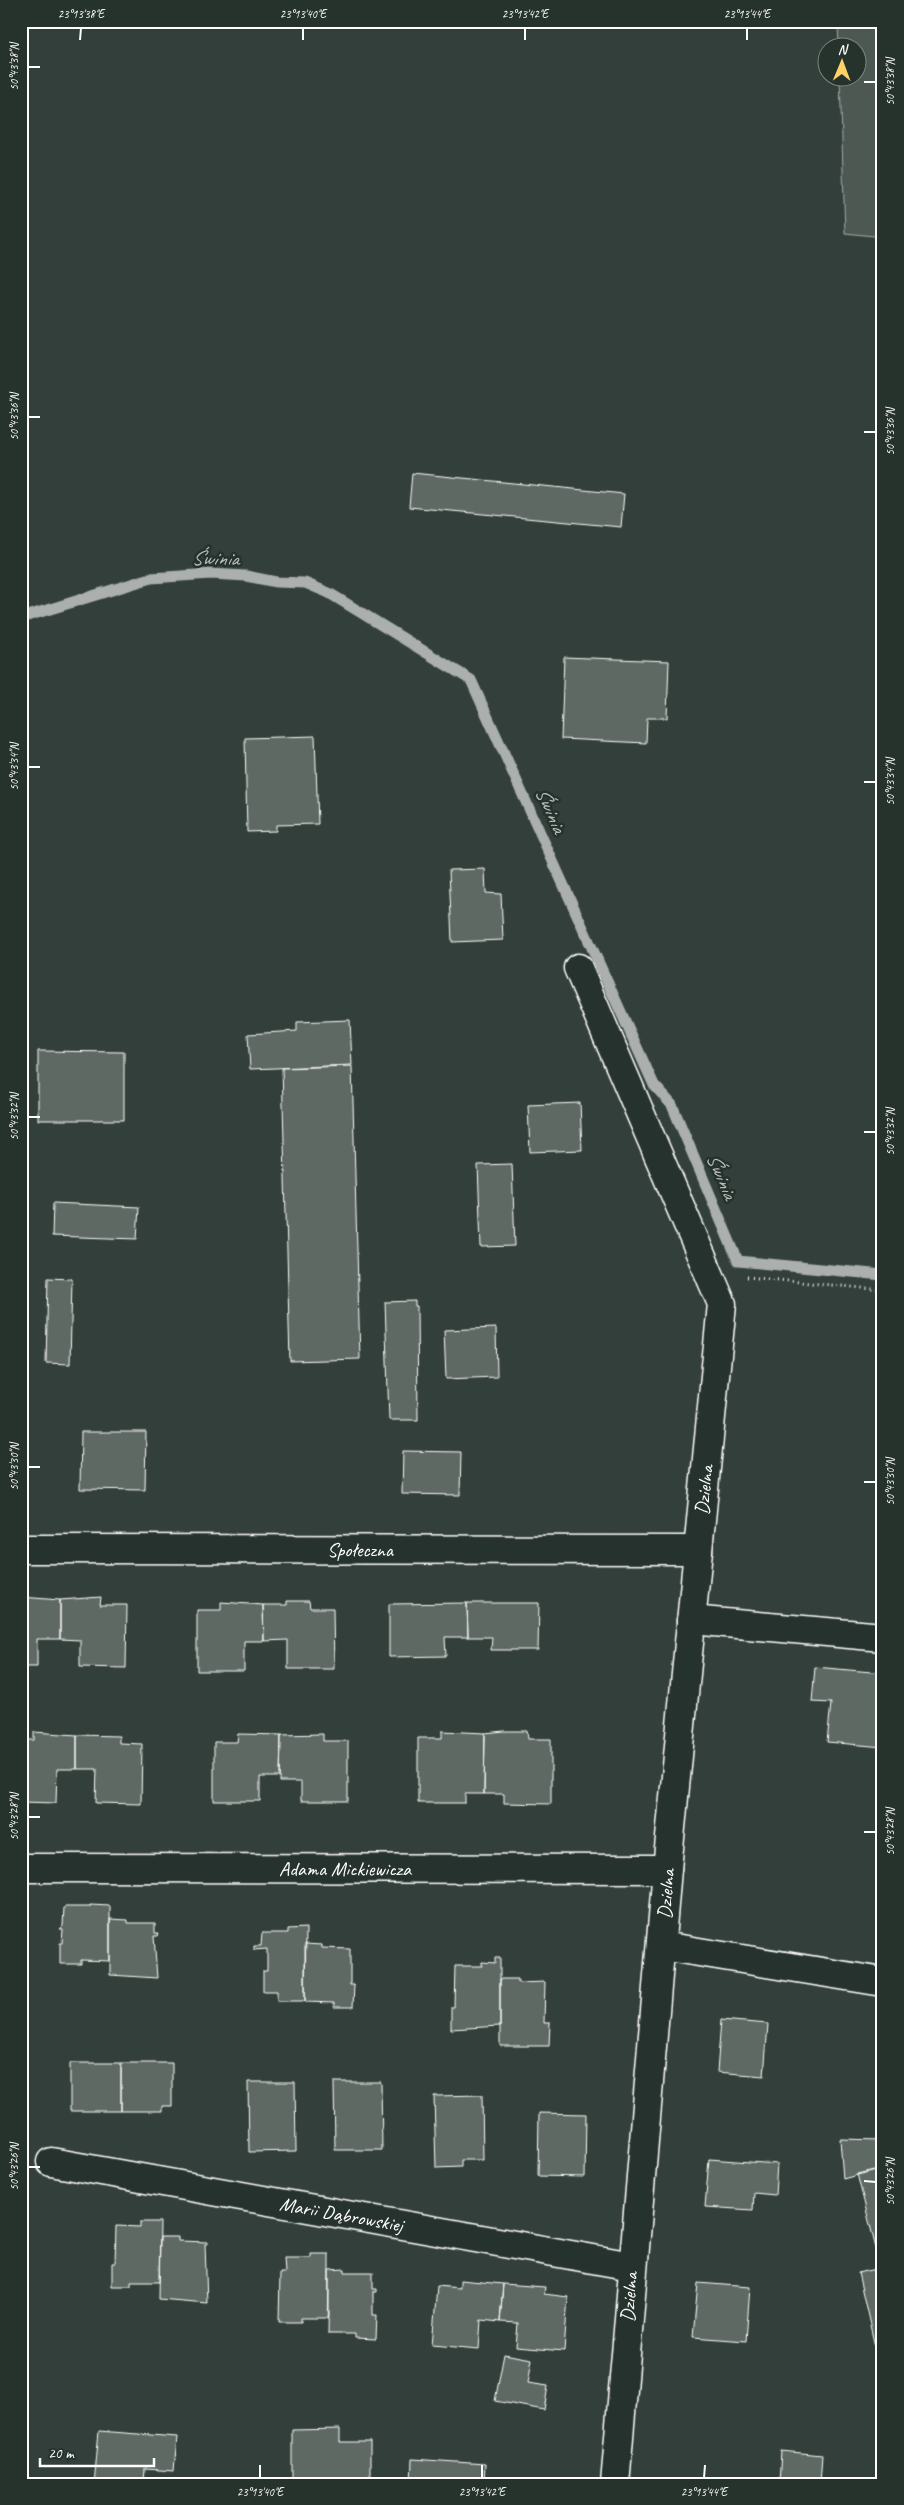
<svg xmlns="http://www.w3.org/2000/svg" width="904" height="2505" viewBox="0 0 904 2505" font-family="Caveat,sans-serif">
<rect width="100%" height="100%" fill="#333f3a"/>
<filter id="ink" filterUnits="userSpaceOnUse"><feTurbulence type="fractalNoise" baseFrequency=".02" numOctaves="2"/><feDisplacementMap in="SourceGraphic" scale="10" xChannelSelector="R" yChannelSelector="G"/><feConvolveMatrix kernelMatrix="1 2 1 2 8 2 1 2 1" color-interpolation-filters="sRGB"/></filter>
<g filter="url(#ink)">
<path fill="#4d5853" stroke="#a6aca9" d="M838,25L883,29V237L845,233L840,78H856V48L839,47Z"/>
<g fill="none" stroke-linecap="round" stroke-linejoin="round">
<path stroke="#abb0ae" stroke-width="11" d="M21,618L151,578L211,574L246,576L276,582L305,583L329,593L471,680L654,1085L672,1105L738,1261L883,1275"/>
</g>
<path fill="#5f6964" stroke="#fff" d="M412,473L624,494L621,527L409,507Z
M564,657L669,661L667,718H647L646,743L561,739Z
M315,736L318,824L276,825V831L247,832L245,738Z
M485,869L486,893L501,894L503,940L452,942L449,870Z
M350,1020L352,1065L250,1069L248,1034L297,1031V1022Z
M38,1051L124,1052V1120H38Z
M352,1066L360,1359L290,1361L282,1068Z
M580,1103L582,1150L530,1152L528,1105Z
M512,1164L515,1246L481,1247L478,1165Z
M53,1203L139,1207L137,1239L52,1236Z
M48,1278L72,1279L70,1364L46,1363Z
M415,1301V1306H417L418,1420H389L385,1302Z
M496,1328L497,1377L446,1379L444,1330Z
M81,1432H146L145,1490L80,1489Z
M403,1451L461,1452L460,1495L402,1494Z
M21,1597L60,1600V1639H37V1667H21Z
M101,1597L100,1605H127L126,1668L80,1667V1640L60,1639V1600Z
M287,1601H309L310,1608H333L334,1669H288V1640L264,1641L263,1605H287Z
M221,1602L263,1605L264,1641H244V1671H197V1610H221Z
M467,1603H539L538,1650H491L492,1637H468Z
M467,1603L468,1637H445L446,1656L389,1657V1604Z
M815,1667L883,1673V1747L827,1742L831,1703L812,1702Z
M442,1731L485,1733L484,1794H465V1803H418V1738H442Z
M504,1731H527L528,1739H551V1804L504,1803V1794H484L485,1733Z
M34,1732L77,1735V1769H57L56,1803L21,1802V1740H34Z
M238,1734L281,1735L280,1777H260V1801H214V1742H237Z
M323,1734V1741H348V1801H301V1782H280L281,1735Z
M77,1735L119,1736V1743L142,1744L141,1804L96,1803L97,1769H77Z
M90,1905L110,1906V1961L81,1960V1964H60V1943H62L63,1929H60L63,1926L64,1907H90Z
M110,1919L128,1920V1923H155V1933H159L158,1936H154L157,1978L110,1975Z
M306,1928L305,2001H277V1991H263V1971H267V1949L254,1950V1946H261L262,1933H288V1929Z
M305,1944L322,1945V1948L350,1949V1985H354L353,2007H334V2003L305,2002Z
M495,1958H500V2026L451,2029V2007H454L455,1966H482V1962L495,1963Z
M500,1979H518V1983L545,1982L544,2023H550L549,2046H500Z
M721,2020L768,2024L764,2076L717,2072Z
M70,2063H121V2111H70Z
M121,2063H172V2106H162V2111H121Z
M248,2082H295L296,2151L249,2152Z
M334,2082H381L382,2150H335Z
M482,2095L483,2160H461V2167L436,2168L434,2096Z
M539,2113L586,2114L585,2177L538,2176Z
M840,2139L882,2140L883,2168L843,2179Z
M709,2159L777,2164L775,2195L754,2193L753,2210L705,2207Z
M883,2168V2268H881L857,2174Z
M140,2222H160L159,2282H131V2286H112V2263H115L116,2226L140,2227Z
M160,2237H178V2241L208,2242V2244H205L207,2303L159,2299Z
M311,2254H329V2318H301V2322H279L280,2273H285L284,2258H311Z
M881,2268H883V2363L879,2364L858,2273Z
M345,2269V2272H373V2289H377V2292H373V2315H377L376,2339L355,2338V2334H328L329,2270Z
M460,2280L503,2284L500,2322L481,2320L479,2349L432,2345L437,2286L460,2288Z
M698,2283L750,2287L746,2341L693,2337Z
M503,2284L545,2287L544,2294L568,2297L564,2351L516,2347L518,2323L500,2322Z
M504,2354L532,2359L528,2383L548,2386L544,2410L495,2401Z
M340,2429V2442H370V2480H340V2484H292V2430Z
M99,2431L177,2437L174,2471L145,2469L144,2484H94Z
M781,2451L822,2455L820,2484H779Z
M412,2459L485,2464L484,2484H411Z"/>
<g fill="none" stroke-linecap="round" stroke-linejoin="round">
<defs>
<g id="minor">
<path d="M578,968L722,1304L667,1869L615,2484"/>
<path id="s1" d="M21,1549L698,1550"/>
<path d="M691,1620L883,1637"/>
<path id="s2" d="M21,1868L667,1869"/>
<path d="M662,1946L883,1982"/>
<path id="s3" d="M51,2162L632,2266"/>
</g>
</defs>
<use href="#minor" stroke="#fff" stroke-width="31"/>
<path stroke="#fff" stroke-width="3" stroke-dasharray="1 4" stroke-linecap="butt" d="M747,1277L883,1290"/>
<use href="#minor" stroke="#26332d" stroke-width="28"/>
</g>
</g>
<path fill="none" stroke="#fff" stroke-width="2" d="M80,40L81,28M303,40V28M525,40V28M747,40V28M28,67H40M864,82H876M28,417H40M864,432H876M28,767H40M864,782H876M28,1117H40M864,1132H876M28,1467H40M864,1482H876M28,1817H40M864,1832H876M28,2167H40M864,2181L876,2182M260,2478V2465M482,2478V2465M704,2478L705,2465"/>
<g text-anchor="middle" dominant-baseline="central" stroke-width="5" stroke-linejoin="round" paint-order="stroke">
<g font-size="20" fill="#fff" stroke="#26332d">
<text transform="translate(704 1490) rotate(-84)">Dzielna</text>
<text stroke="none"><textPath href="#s1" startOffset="339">Społeczna</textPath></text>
<text stroke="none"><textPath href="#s2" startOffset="324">Adama Mickiewicza</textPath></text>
<text transform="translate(666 1894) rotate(-86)">Dzielna</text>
<text stroke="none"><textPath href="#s3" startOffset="295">Marii Dąbrowskiej</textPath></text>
<text transform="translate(629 2297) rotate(-86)">Dzielna</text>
</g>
<g font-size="21" font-style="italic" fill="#b9bdbc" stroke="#26332d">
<text transform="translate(215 558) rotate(1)">Świnia</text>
<text transform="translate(551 810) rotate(66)">Świnia</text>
<text transform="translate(722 1176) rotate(67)">Świnia</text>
</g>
</g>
<rect width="904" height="2505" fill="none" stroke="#26332d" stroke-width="55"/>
<g transform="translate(842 62) rotate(1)"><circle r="24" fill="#26332d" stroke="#7d8581"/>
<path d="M0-4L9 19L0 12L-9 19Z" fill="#ffd166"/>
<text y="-8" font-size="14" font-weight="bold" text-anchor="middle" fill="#ffffff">N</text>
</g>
<path d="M40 2458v8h114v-8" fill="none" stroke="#ffffff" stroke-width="2.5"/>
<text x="48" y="2458" font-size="15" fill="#ffffff" stroke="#26332d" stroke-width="4" paint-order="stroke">20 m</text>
<rect x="28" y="28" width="848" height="2450" fill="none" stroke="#fff" stroke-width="2"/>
<g font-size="12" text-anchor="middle" fill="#fff">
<text x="81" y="18">23°13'38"E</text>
<text x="303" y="18">23°13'40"E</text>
<text x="525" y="18">23°13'42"E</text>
<text x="747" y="18">23°13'44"E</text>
<text transform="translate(14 67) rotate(-90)" y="4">50°43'38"N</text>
<text transform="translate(890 82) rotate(-90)" y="4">50°43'38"N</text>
<text transform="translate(14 417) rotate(-90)" y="4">50°43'36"N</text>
<text transform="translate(890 432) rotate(-90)" y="4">50°43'36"N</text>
<text transform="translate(14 767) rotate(-90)" y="4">50°43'34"N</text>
<text transform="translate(890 782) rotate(-90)" y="4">50°43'34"N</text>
<text transform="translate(14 1117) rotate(-90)" y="4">50°43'32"N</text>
<text transform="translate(890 1132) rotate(-90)" y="4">50°43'32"N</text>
<text transform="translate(14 1467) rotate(-90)" y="4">50°43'30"N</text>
<text transform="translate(890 1482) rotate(-90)" y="4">50°43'30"N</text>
<text transform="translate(14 1817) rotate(-90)" y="4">50°43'28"N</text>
<text transform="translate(890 1832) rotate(-90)" y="4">50°43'28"N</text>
<text transform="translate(14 2167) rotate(-90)" y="4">50°43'26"N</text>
<text transform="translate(890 2182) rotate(-90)" y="4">50°43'26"N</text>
<text x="260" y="2496">23°13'40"E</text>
<text x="482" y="2496">23°13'42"E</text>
<text x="704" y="2496">23°13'44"E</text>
</g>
</svg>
